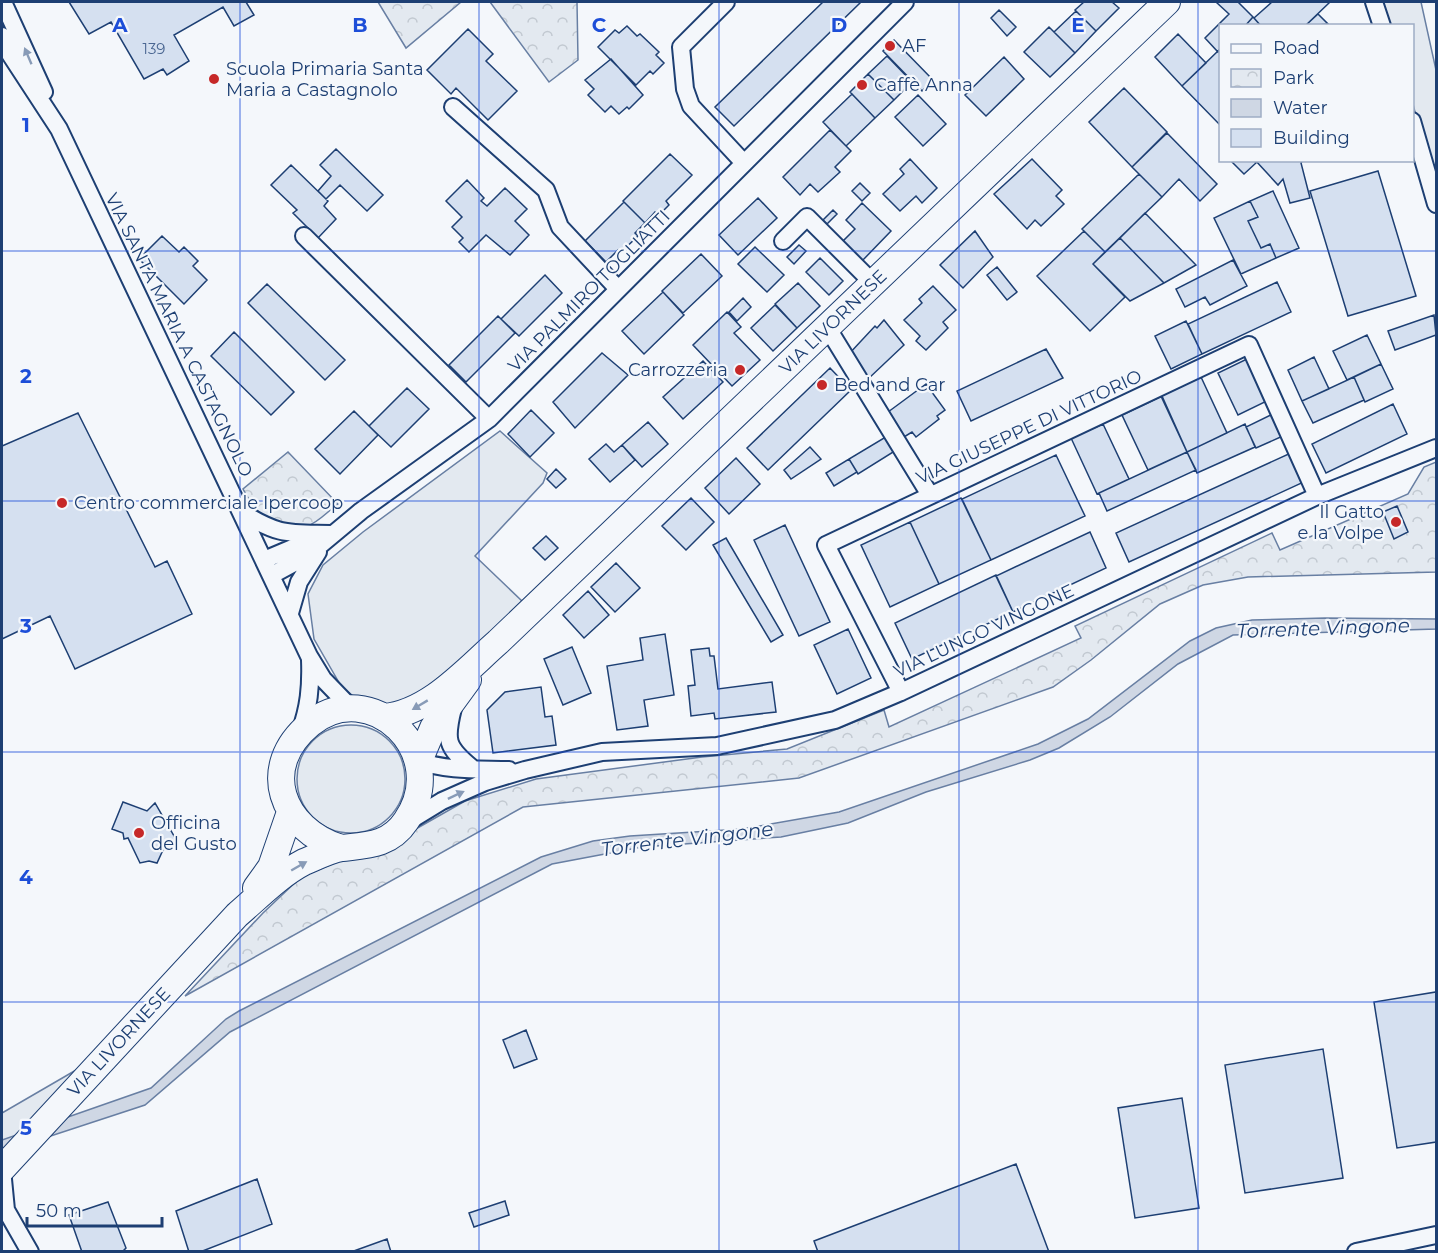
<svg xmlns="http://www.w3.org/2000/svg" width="1438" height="1253" viewBox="0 0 1438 1253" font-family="Montserrat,sans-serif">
<defs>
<pattern id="park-crowns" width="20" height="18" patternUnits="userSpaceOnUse" patternTransform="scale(1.5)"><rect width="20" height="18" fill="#e3e9f0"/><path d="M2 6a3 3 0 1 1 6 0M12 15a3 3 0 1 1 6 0" fill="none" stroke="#c2c9d1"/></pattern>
</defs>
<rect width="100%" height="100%" fill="#f4f7fb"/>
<path fill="#e3e9f0" stroke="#687fa3" stroke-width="1.5" d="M1378,2H1421L1436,70V198L1413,104L1412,26L1388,25Z
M500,431L547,473L543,483L475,556L523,602L434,685L391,707L353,696L341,686L314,639L308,594L323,565L363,532Z
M297 779a54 54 0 1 1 108 0a54 54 0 1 1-108 0Z
M114,1048L2,1164V1113Z"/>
<path fill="url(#park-crowns)" stroke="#687fa3" stroke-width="1.5" d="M378,2H461L406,48Z
M490,2H577L578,60L549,82Z
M288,452L338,504C329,510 318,523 307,526C276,534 256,514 243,489Z
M1436,462V572L1248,577L1203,585L1160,604L1091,660L1053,687L799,778L523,807L185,996L263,913L301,877L414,830L465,801L536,779L702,757L787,749L884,710L889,727L1081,638L1075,626L1272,533L1280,550L1408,494L1424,467Z"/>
<path fill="#cfd7e4" stroke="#687fa3" stroke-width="1.5" d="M1325,618L1436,619V629L1233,635L1178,664L1110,717L1059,748L1030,760L926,792L848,823L781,837L642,847L552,864L230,1032L145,1105L2,1152V1140L151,1088L226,1019L239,1011L541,857L593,841L630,836L742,829L839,812L1038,744L1088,719L1190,641L1216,628L1252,620Z"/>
<path fill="#d5e0f0" stroke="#1d3f73" stroke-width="1.5" d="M69,2H246L254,15L234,26L223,7L174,35L189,61L167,75L163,69L144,79L111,22L89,34Z
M823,2H861L734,126L715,107Z
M1084,2H1112L1119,8L1096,31L1075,10Z
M1216,2H1238L1253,17L1245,26H1220V49L1218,52L1205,38L1229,14Z
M1272,2H1330L1305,26H1261L1254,18Z
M999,10L1016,27L1007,36L991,18Z
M1076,11L1096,31L1075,53L1054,32Z
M1318,14L1328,24L1305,26Z
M1253,17L1261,26H1245Z
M627,26L637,36L640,34L659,52L656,55L664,63L653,74L650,71L636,85L598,47L615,30L619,33Z
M1049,27L1075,53L1050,77L1024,52Z
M468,29L493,54L486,61L517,91L488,120L456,88L451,94L427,70Z
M1178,34L1206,63L1182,86L1155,57Z
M894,40L933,80L922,91L883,51Z
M1220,49V125L1182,86Z
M887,56L912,82L894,100L868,74Z
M1004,57L1024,79L986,116L965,95Z
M611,59L643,95L629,109L627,107L619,114L611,106L605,112L588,95L594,89L585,80Z
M868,74L894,100L875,118L850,92Z
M1124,88L1167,132L1132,167L1089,122Z
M852,94L875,118L846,146L823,122Z
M918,95L946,124L923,146L895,117Z
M830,130L851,151L835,167L840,172L818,192L810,184L800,195L783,177Z
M1167,133L1217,184L1200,201L1179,179L1162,197L1132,167Z
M336,149L383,195L367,211L340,185L326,199L318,191L331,176L320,165Z
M670,154L692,175L666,201L669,205L659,215L655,212L645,223L623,201Z
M910,159L937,188L922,203L916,196L900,211L883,194L904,174L900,169Z
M1032,159L1062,190L1056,196L1064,204L1041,226L1035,220L1027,229L994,194Z
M1230,160H1254L1256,163L1244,174Z
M1255,160H1303L1301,163L1310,198L1290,203L1283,179L1278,185Z
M291,165L328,201L324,206L336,219L318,238L293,213L297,210L271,185Z
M1378,171L1416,296L1348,316L1310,191Z
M1139,174L1162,197L1105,252L1082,229Z
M467,180L484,198L481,201L487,206L505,188L527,209L515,221L529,235L510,255L486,235L469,252L459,242L463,238L452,227L462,217L446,201Z
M860,183L870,193L862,201L852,191Z
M1273,191L1299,248L1276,258L1270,244L1261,248L1248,221L1258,217L1250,201Z
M758,198L777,218L738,255L719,235Z
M1250,201L1258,217L1248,221L1261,248L1270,244L1276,258L1241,274L1214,218Z
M624,202L645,223L635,233L638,236L620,253L618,250L606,262L585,241Z
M862,203L891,231L862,261L842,242L855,229L846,220Z
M833,210L837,214L827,224L823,220Z
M1145,213L1196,265L1164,283L1120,238Z
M975,231L993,257L963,288L940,265Z
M1084,231L1105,252L1093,264L1125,297L1090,331L1037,276Z
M162,236L179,252L184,247L198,261L193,266L207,280L184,304L139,259Z
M1120,238L1164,283L1130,301L1093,264Z
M799,245L806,251L794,264L787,257Z
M755,247L784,275L767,292L738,264Z
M701,254L722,276L683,313L662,291Z
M820,258L843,281L829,295L806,272Z
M1233,260L1247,286L1210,305L1205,297L1185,307L1176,289Z
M997,267L1017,292L1007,300L987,275Z
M545,275L562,293L519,336L501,319Z
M1277,282L1291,312L1202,354L1188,324Z
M798,283L820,306L797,328L775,304Z
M267,284L345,360L325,380L248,303Z
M933,286L956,310L943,322L948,328L926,350L916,341L920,336L904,320L922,303L919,299Z
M663,292L684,315L644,354L622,331Z
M743,298L751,307L737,321L729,312Z
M775,305L797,328L773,351L751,328Z
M727,312L741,327L734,333L760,360L732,386L693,345Z
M1434,315L1436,335L1395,350L1388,331Z
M498,316L515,333L466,382L449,365Z
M884,320L904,345L867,380L848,355L875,326L877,328Z
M1186,321L1202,354L1171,369L1155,336Z
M234,332L294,392L271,415L211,356Z
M1367,335L1381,364L1347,380L1333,351Z
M1046,349L1063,378L971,421L957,391Z
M602,353L628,375L575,428L553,402Z
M1251,357L1271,399L1238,415L1218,373Z
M1314,357L1329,389L1302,401L1288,370Z
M703,361L723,382L683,419L663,397Z
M1381,364L1393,389L1365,402L1354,377Z
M830,368L851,390L768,470L747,448Z
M1201,377L1227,433L1187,452L1161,396Z
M1354,377L1364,400L1313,423L1302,401Z
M926,384L945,410L937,416L939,419L916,437L912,432L904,437L884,415Z
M407,388L429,409L391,447L369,426Z
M1162,396L1187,452L1148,470L1122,415Z
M1393,404L1407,434L1326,473L1312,444Z
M531,410L554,433L530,457L508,434Z
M354,411L378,435L340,474L315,449Z
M78,413L155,567L167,561L192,614L75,669L50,616L2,639V446Z
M1275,413L1285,435L1256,448L1246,427Z
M648,422L668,444L642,467L622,445Z
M1103,424L1129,479L1097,494L1071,438Z
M1245,424L1255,447L1197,473L1187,452Z
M889,435L898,449L858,474L849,459Z
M606,444L614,452L622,445L635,460L610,482L589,459Z
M810,447L821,459L791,479L784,470Z
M1187,452L1196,470L1107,511L1099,493Z
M1293,452L1306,481L1129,562L1116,533Z
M1056,455L1085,516L991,560L962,499Z
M736,458L760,484L729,514L705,488Z
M849,459L857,472L834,486L826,473Z
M556,469L566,479L556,488L547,479Z
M691,498L714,522L686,550L662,526Z
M961,498L991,560L939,584L910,522Z
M1397,506L1408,532L1394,539L1383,512Z
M910,522L939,584L890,607L861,545Z
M785,525L830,622L799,636L754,540Z
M1090,532L1106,568L1013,612L996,576Z
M546,536L558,548L545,560L533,548Z
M726,538L783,635L771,642L713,545Z
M616,563L640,588L615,612L591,587Z
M996,575L1013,612L912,659L895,623Z
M588,591L609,615L584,638L563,615Z
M848,629L871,678L837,694L814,645Z
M665,634L674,695L644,700L648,726L617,730L607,666L643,660L640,638Z
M572,647L591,693L563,705L544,659Z
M709,648L710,656H714L718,689L772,682L776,712L715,719L714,713L691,716L688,686L695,685L691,650Z
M541,687L545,717L552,716L556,745L493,753L487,710L505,692Z
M123,802L147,811L155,803L178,843L163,850L157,863L149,861L140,863L128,838L124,839L123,833L112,829Z
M1436,992V1142L1397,1148L1374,1002Z
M526,1030L537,1059L514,1068L503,1040Z
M1323,1049L1343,1178L1245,1193L1225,1065Z
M1182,1098L1199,1208L1135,1218L1118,1108Z
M1016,1164L1049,1252H818L814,1241Z
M257,1179L272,1224L200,1252H189L176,1211Z
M505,1201L509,1215L474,1227L469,1213Z
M108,1202L126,1248L122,1252H82L69,1215Z
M387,1239L391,1252H351Z"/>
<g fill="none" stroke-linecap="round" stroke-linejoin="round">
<defs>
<path id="street" d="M3,2L44,92
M726,2L681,47L685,89L691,106L744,163
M1374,2L1382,26
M2,36L10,54L59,129L309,656L323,679L352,709
M453,107L546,190L560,227L618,289
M1412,121L1436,204
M304,236L489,419
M783,241L807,217L873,283
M827,327L930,495
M241,512C280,536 287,533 331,534
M264,560L316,538
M272,575L307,556L361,511L489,419L905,2
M290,613L299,582L318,552
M901,692L826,545L1249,345L1317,496
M453,708C445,740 446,747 472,768
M300,732C309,707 311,687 310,660
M419,761C447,771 479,769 509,770
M406,823L442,801L485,782L525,770L602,752L717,746L835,720L901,692L1317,496L1436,448
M2,1169L6,1210L30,1252
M1356,1252L1436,1235"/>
<path id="primary" d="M384,717C429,713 466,670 498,642L1167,2
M419,761L433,728L468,680
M256,888L271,867L290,812
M2,1169L237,915C258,897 279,875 304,862C316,857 330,850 342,848C368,845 390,845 406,821C453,753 370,674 310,724C258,767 281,829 341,848"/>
</defs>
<use href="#street" stroke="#1d3f73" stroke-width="20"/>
<use href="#primary" stroke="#1d3f73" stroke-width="28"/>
<use href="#street" stroke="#f4f7fb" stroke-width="16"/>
<use href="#primary" stroke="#f4f7fb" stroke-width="26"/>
</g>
<defs><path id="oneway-solid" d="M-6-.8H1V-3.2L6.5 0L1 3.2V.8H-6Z" transform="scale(1.5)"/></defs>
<g fill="#889bb7">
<use href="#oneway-solid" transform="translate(28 56) rotate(-113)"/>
<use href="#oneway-solid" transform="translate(420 705) rotate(149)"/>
<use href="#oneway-solid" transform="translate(456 795) rotate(-25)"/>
<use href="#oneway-solid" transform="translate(299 866) rotate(-30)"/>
</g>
<path fill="none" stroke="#1d4ed8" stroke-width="1.5" stroke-opacity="0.55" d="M240,2V1252M479,2V1252M719,2V1252M959,2V1252M1198,2V1252M2,251H1436M2,501H1436M2,752H1436M2,1002H1436"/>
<g fill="#c62828" stroke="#f4f7fb" stroke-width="2">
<circle cx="890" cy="46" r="6"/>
<circle cx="214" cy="79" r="6"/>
<circle cx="862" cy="85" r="6"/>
<circle cx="740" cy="370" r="6"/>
<circle cx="822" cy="385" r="6"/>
<circle cx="62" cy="503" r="6"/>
<circle cx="1396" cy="522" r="6"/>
<circle cx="139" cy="833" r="6"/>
</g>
<g text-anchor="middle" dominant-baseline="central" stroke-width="4.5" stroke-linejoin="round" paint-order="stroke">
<g font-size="15" fill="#4b6792">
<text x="154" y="48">139</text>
</g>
<g font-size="18" fill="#1d3f73" stroke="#f4f7fb" text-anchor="start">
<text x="902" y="46">AF</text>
<text x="226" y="69">Scuola Primaria Santa<tspan x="226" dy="21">Maria a Castagnolo</tspan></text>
<text x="874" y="85">Caffè Anna</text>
<text x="728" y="370" text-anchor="end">Carrozzeria</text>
<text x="834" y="385">Bed and Car</text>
<text x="74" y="503">Centro commerciale Ipercoop</text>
<text x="1384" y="512" text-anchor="end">Il Gatto<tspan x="1384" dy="21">e la Volpe</tspan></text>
<text x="151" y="823">Officina<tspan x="151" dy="21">del Gusto</tspan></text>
</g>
<g font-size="18" fill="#1d3f73" stroke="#f4f7fb">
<text transform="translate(589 291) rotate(-45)">VIA PALMIRO TOGLIATTI</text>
<text transform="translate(833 322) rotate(-44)">VIA LIVORNESE</text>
<text transform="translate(179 335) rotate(64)">VIA SANTA MARIA A CASTAGNOLO</text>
<text transform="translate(1029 427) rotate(-25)">VIA GIUSEPPE DI VITTORIO</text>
<text transform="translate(984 631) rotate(-25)">VIA LUNGO VINGONE</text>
<text transform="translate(119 1042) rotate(-47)">VIA LIVORNESE</text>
</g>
<g font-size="20" font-style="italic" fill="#1d3f73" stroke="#f4f7fb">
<text transform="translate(1323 628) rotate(-2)">Torrente Vingone</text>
<text transform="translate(687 839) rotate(-7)">Torrente Vingone</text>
</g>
</g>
<g font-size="20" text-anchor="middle" font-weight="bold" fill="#1d4ed8" stroke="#f4f7fb" stroke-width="4.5" stroke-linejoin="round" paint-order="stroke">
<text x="120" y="32">A</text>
<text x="360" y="32">B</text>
<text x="599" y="32">C</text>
<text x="839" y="32">D</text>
<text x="1078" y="32">E</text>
<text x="26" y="132">1</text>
<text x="26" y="383">2</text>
<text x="26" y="633">3</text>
<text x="26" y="884">4</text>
<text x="26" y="1135">5</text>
</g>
<rect width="1438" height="1253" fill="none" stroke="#1d3f73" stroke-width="6"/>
<rect x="1219" y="24" width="195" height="138" fill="#f4f7fb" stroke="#9eadc5" stroke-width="1.5"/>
<rect x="1231" y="44" width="30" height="9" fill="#f4f7fb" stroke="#9eadc5" stroke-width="1.5"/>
<text x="1273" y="54" font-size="18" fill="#1d3f73">Road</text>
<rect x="1231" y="69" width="30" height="18" fill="url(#park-crowns)" stroke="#9eadc5" stroke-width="1.5"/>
<text x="1273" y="84" font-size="18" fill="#1d3f73">Park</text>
<rect x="1231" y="99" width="30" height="18" fill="#cfd7e4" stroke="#9eadc5" stroke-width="1.5"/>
<text x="1273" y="114" font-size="18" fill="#1d3f73">Water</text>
<rect x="1231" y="129" width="30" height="18" fill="#d5e0f0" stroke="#9eadc5" stroke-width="1.5"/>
<text x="1273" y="144" font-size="18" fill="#1d3f73">Building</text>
<path d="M27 1217v9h135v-9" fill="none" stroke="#1d3f73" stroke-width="3"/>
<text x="36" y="1217" font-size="18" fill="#1d3f73" stroke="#f4f7fb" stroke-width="4.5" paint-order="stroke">50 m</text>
</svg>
